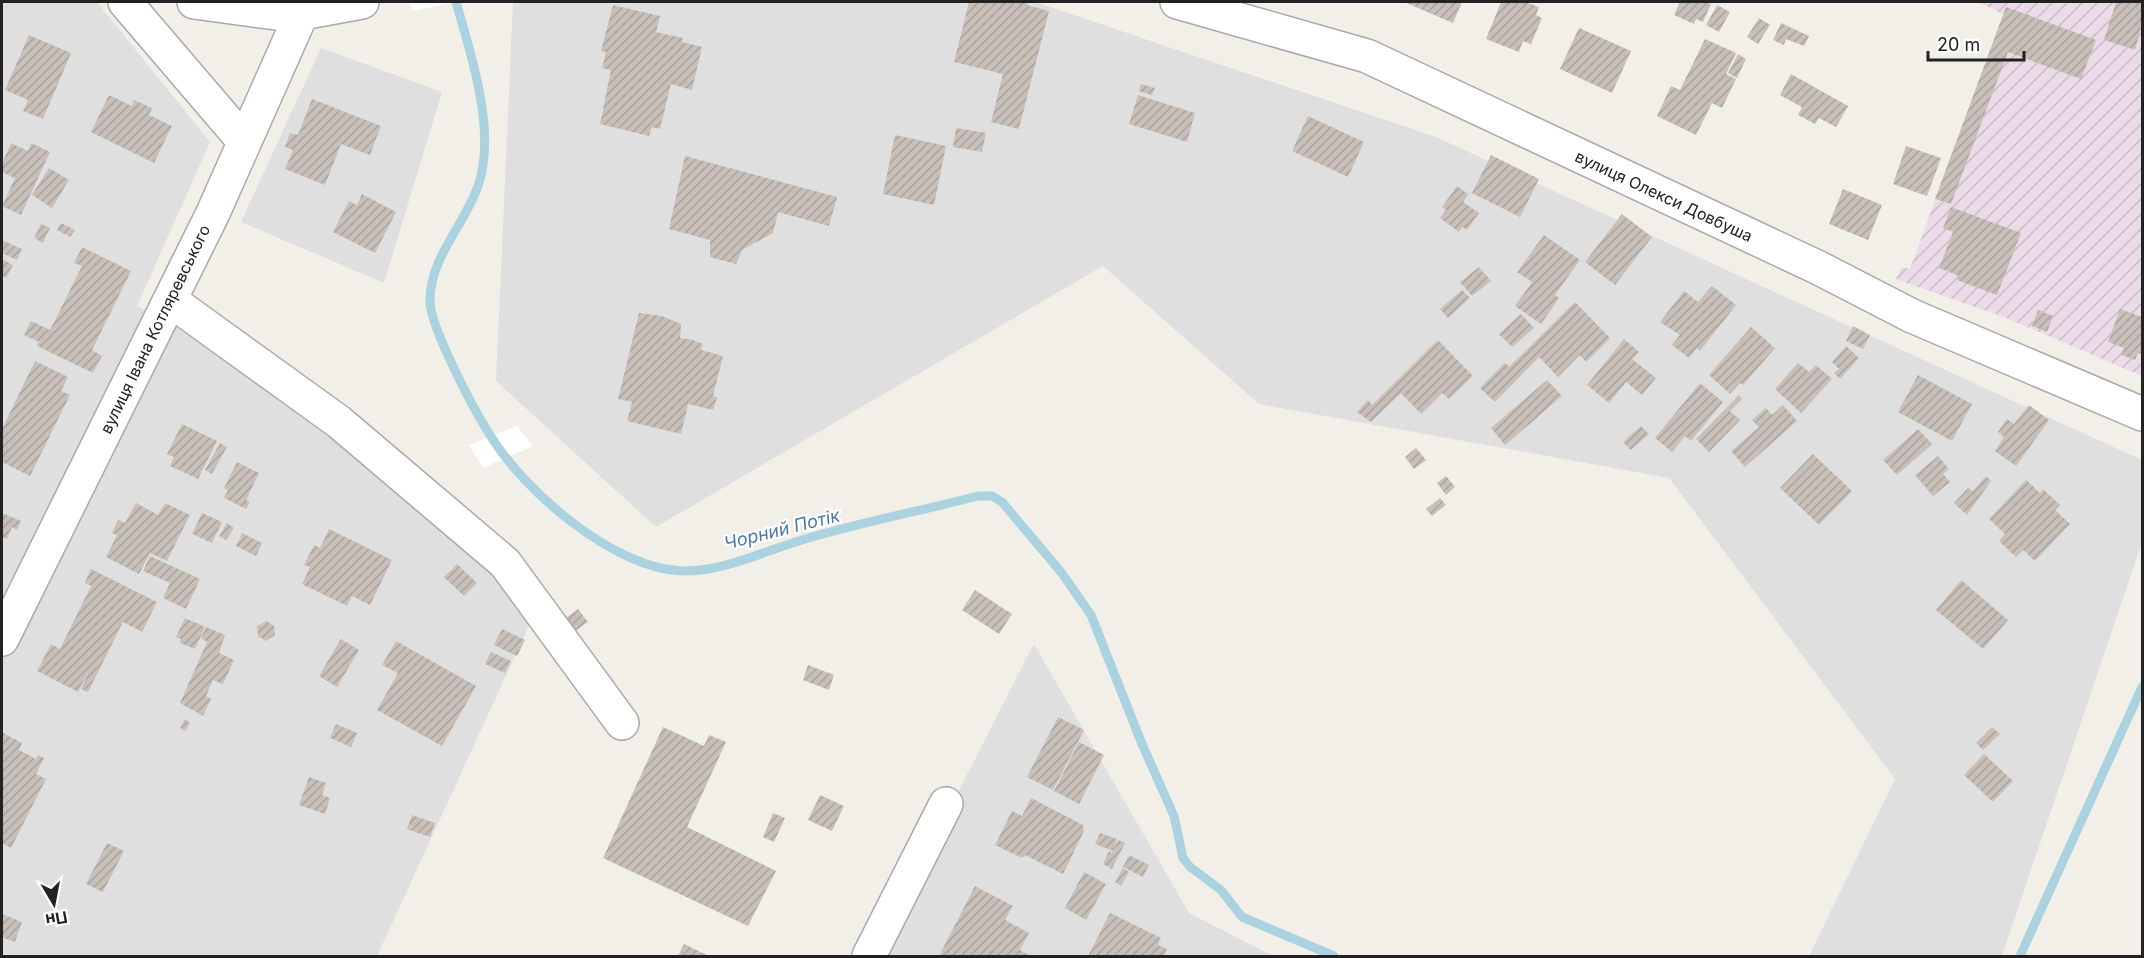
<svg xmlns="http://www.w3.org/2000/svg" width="2144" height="958" viewBox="0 0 2144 958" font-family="Inter,sans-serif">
<defs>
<pattern id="industrial-furrows" width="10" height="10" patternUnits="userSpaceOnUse" patternTransform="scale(1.5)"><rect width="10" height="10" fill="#ebdbe8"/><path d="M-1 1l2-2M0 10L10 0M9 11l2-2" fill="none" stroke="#c9bcc7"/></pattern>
<pattern id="building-hatch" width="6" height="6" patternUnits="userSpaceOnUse" patternTransform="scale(1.5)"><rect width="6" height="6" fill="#c7bfb8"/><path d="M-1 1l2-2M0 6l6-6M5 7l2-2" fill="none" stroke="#aba49e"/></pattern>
</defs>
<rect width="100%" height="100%" fill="#f2efe9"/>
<path fill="#e0dfdf" d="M2,2H97L210,142L137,306L179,326L377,454L533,617L377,956H2Z
M513,2H1035L1436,137L2142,460V542L2002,956H1809L1895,779L1669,478L1259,404L1103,266L656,527L496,381Z
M321,48L442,92L384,283L241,222Z
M1034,644L1189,913L1273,956H874Z"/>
<path fill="url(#industrial-furrows)" d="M1978,2H2142V376L2006,318L1896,279L1901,267L1910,269L2003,14Z"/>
<path fill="#fff" d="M410,2H457L413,11Z
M517,426L533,446L483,468L469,445Z"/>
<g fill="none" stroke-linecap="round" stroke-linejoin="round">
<path stroke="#aad3df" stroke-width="9" d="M456,2C471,54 497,132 478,186C464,226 430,257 430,301C430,327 474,410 490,435C524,491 614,569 683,571C723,572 767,550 805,539C862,522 920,511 978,496H992L1002,502L1061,572L1091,615L1142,744L1174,816L1183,858L1190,867L1221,890L1242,917L1334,956
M2020,956L2142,687"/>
</g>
<path fill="url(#building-hatch)" d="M969,2H1028L1027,5L1049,11L1019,129L991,122L1003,74L954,62Z
M1404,2H1462L1453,23Z
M1501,2H1525L1539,7L1536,15L1542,18L1531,44L1523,41L1519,52L1486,39Z
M1680,2H1705L1711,4L1703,22L1696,19L1694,24L1674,15Z
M2116,2H2142V25L2135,50L2104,40Z
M613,5L660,16L656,32L683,38L682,42L702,47L692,90L671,84L660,129L652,127L649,136L600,124L611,70L602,68L606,52L601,51Z
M1717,5L1730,12L1719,32L1706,25Z
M2006,7L2096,40L2081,79L2008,52L1951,204L1935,199Z
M1759,18L1770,25L1758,44L1747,37Z
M1781,23L1809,36L1804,46L1786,39L1784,45L1773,40Z
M1579,28L1631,51L1612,93L1560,69Z
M29,35L71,53L43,119L23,111L28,100L5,90Z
M1705,39L1736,53L1726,74L1736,79L1722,108L1712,103L1696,135L1657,116L1671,86L1680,90Z
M1738,54L1746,59L1737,78L1728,73Z
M1791,74L1848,106L1836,127L1819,118L1815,124L1798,115L1802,107L1780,95Z
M1141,84L1155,88L1152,95L1139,91Z
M109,95L132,106L134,100L152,108L149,115L172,126L154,163L91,132Z
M1138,95L1195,113L1187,142L1129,124Z
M312,99L381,126L370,155L341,144L325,185L285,169L293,150L285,147L290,133L298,135Z
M1308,116L1364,142L1348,177L1292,151Z
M956,128L986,133L982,152L953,147Z
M895,135L946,146L934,205L883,194Z
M11,143L28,151L31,143L50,152L21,215L2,206L15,178L2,172V164Z
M1906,146L1941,158L1927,196L1893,184Z
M1491,155L1539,179L1520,217L1472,193Z
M685,156L837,197L829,226L778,212L773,233L742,250L736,264L710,257V240L669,229Z
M49,168L69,180L52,208L32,195Z
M1457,186L1468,194L1463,202L1479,213L1467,230L1462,227L1459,232L1440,218L1446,210L1442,207Z
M1843,189L1882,205L1868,240L1829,224Z
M362,194L396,212L375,253L333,232L349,201L357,205Z
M1951,207L2021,233L1997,295L1957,280L1959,276L1939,268L1953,232L1943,228Z
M1622,214L1652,237L1615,285L1585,262Z
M61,223L75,230L70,237L57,230Z
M41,224L50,228L43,243L34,238Z
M1544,235L1580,260L1555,295L1559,298L1541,324L1515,306L1532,282L1517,272Z
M2,240L22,249L17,260L2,253Z
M82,247L131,271L92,350L102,356L93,373L37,346L39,342L24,335L31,321L50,330L82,266L74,263Z
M2,259L13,265L6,278L2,275Z
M1479,267L1491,281L1472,296L1460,282Z
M1712,286L1736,305L1700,351L1697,348L1689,358L1672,345L1680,335L1660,322L1684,291L1698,302Z
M1462,290L1470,298L1448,318L1440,309Z
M1575,302L1610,338L1586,362L1580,355L1558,377L1539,357L1495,402L1480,388L1505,363L1509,367Z
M2120,309L2142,317V354L2138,353L2135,360L2121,355L2124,348L2108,342Z
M2038,310L2053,316L2047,332L2032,326Z
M639,313L662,316L681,324L680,338L693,340L703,344L701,350L723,356L713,396L717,397L713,410L688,404L681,434L627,421L632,402L618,399Z
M1521,314L1534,328L1512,347L1499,334Z
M1853,326L1870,335L1863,349L1846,341Z
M1751,327L1775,348L1743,385L1740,383L1730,394L1709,375Z
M1624,339L1639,352L1632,359L1656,378L1642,395L1626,382L1609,403L1587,385Z
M1438,340L1473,376L1449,399L1442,393L1421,414L1401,393L1371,422L1357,412L1368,400L1372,405Z
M1846,346L1859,358L1840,379L1834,373L1839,369L1832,362Z
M35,361L68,377L61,391L70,395L30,476L2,462V429Z
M1798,363L1809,372L1816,365L1832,379L1801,413L1775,389Z
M1918,375L1972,404L1952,441L1898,412Z
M1547,380L1562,396L1505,445L1491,428Z
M1700,383L1723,402L1691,441L1685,436L1672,452L1655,438Z
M1739,395L1742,399L1730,411L1740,420L1709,452L1696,439Z
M1783,405L1797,421L1745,467L1731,451L1759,427L1752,420L1766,408L1772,415Z
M2029,405L2049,420L2016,466L1995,451L2004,437L1998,432L2007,419L2014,424Z
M182,424L217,441L198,479L170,466L174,457L167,454Z
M1641,426L1649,434L1631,450L1623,442Z
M1918,429L1932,444L1897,475L1883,460Z
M220,443L227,447L212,474L205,470Z
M1416,448L1426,460L1414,469L1405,457Z
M1813,454L1852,491L1819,525L1780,488Z
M1938,456L1949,469L1943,474L1950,482L1933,496L1915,475Z
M237,462L259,473L246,500L250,502L246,509L224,498L228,490L224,488Z
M1446,476L1455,487L1446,495L1437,483Z
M1986,476L1991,481L1967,515L1954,503L1968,488L1973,491Z
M2026,480L2040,493L2043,489L2060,505L2055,510L2070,524L2035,561L2023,550L2016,557L1999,541L2005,534L1989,519Z
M1440,498L1446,505L1432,516L1426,509Z
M136,503L158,515L165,503L190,515L167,561L150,553L139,574L106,557L117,535L112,533L118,520L125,523Z
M2,513L21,521L17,530L12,527L7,539L2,537Z
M202,513L222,522L212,543L192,534Z
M227,523L234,528L226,540L219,536Z
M329,529L392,560L370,605L352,596L347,606L302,584L310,567L304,565L314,545L320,548Z
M242,533L262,543L256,556L236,546Z
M150,556L200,579L186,609L163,598L170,583L143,571Z
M457,564L477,583L464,596L444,577Z
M91,569L157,602L142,632L123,622L88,692L81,689L89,670L78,692L37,671L51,644L60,649L91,586L85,583Z
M1961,580L2008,620L1983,649L1936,610Z
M975,590L1012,614L999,634L962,610Z
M578,609L588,622L571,634L562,621Z
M185,618L205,627L195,649L180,643L181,639L176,637Z
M266,621L274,626L275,635L266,641L258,636L257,626Z
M206,627L225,635L219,653L234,660L223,684L213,680L206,696L211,699L203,716L180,703L207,642L201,638Z
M502,629L525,640L517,656L494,645Z
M341,639L359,650L337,687L319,676Z
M396,641L476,686L442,746L377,710L398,673L382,665Z
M491,652L511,661L505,673L485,664Z
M808,665L834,675L829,690L803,680Z
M1058,717L1084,730L1053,790L1027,777Z
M185,719L190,723L185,731L180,728Z
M336,724L357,733L351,747L330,738Z
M663,727L704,746L709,735L726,742L687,827L776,871L748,926L603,858Z
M1992,727L2000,734L1983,750L1976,743Z
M2,732L22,743L19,750L36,759L38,755L44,758L36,774L46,779L11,848L2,843Z
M1079,742L1104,755L1079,804L1054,791Z
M1984,754L2013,781L1993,802L1964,775Z
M309,777L326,783L322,795L330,798L325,814L299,805Z
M820,795L844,806L832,831L808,820Z
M1031,798L1083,825L1084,831L1063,874L1025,855L1022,858L995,845L1012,811L1022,816Z
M773,813L785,818L774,842L763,837Z
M412,815L435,823L430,837L407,829Z
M1100,833L1117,839L1113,851L1095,844Z
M1118,840L1125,843L1112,869L1103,864L1109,851L1112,853Z
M107,843L124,851L103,892L86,884Z
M1129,855L1149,865L1143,877L1123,867Z
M1123,868L1129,872L1121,886L1115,882Z
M1084,872L1106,884L1086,920L1065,908Z
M975,886L1013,906L1005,920L1029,933L1020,950L1031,956H939Z
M1110,913L1161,938L1158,945L1167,949L1164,956H1088Z
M2,914L22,922L15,942L2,937Z
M684,944L709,956H678Z"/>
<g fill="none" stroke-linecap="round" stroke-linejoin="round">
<defs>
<path id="minor" d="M125,2L243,140
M194,2L291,15L362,2
M1177,2L1367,56L1819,268L1912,316L2142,414
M170,300L339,422L505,563L622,723
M2,639L213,213L301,15
M869,956L946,804"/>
</defs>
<use href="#minor" stroke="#a9a9a9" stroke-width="36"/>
<use href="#minor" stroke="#fff" stroke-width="33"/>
</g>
<g text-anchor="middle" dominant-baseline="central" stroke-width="4.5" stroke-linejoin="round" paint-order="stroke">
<g font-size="16" fill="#222" stroke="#fff">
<text transform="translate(1664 196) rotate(25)">вулиця Олекси Довбуша</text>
<text transform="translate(155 329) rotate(-64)">вулиця Івана Котляревського</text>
</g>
<g font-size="18" font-style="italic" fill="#4a7aab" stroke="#fff">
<text transform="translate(782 529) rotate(-14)">Чорний Потік</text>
</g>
</g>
<rect width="2144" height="958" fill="none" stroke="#222222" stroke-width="6"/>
<g transform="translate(54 904) rotate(170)" stroke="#ffffff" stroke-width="4.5" paint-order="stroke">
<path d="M0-4.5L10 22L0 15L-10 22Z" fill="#222222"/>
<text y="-9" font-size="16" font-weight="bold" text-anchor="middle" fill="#222222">Пн</text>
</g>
<path d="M1928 51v9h96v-9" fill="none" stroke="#222222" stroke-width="3"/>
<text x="1937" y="51" font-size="18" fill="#222222" stroke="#ffffff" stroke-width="4.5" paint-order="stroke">20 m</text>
</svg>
